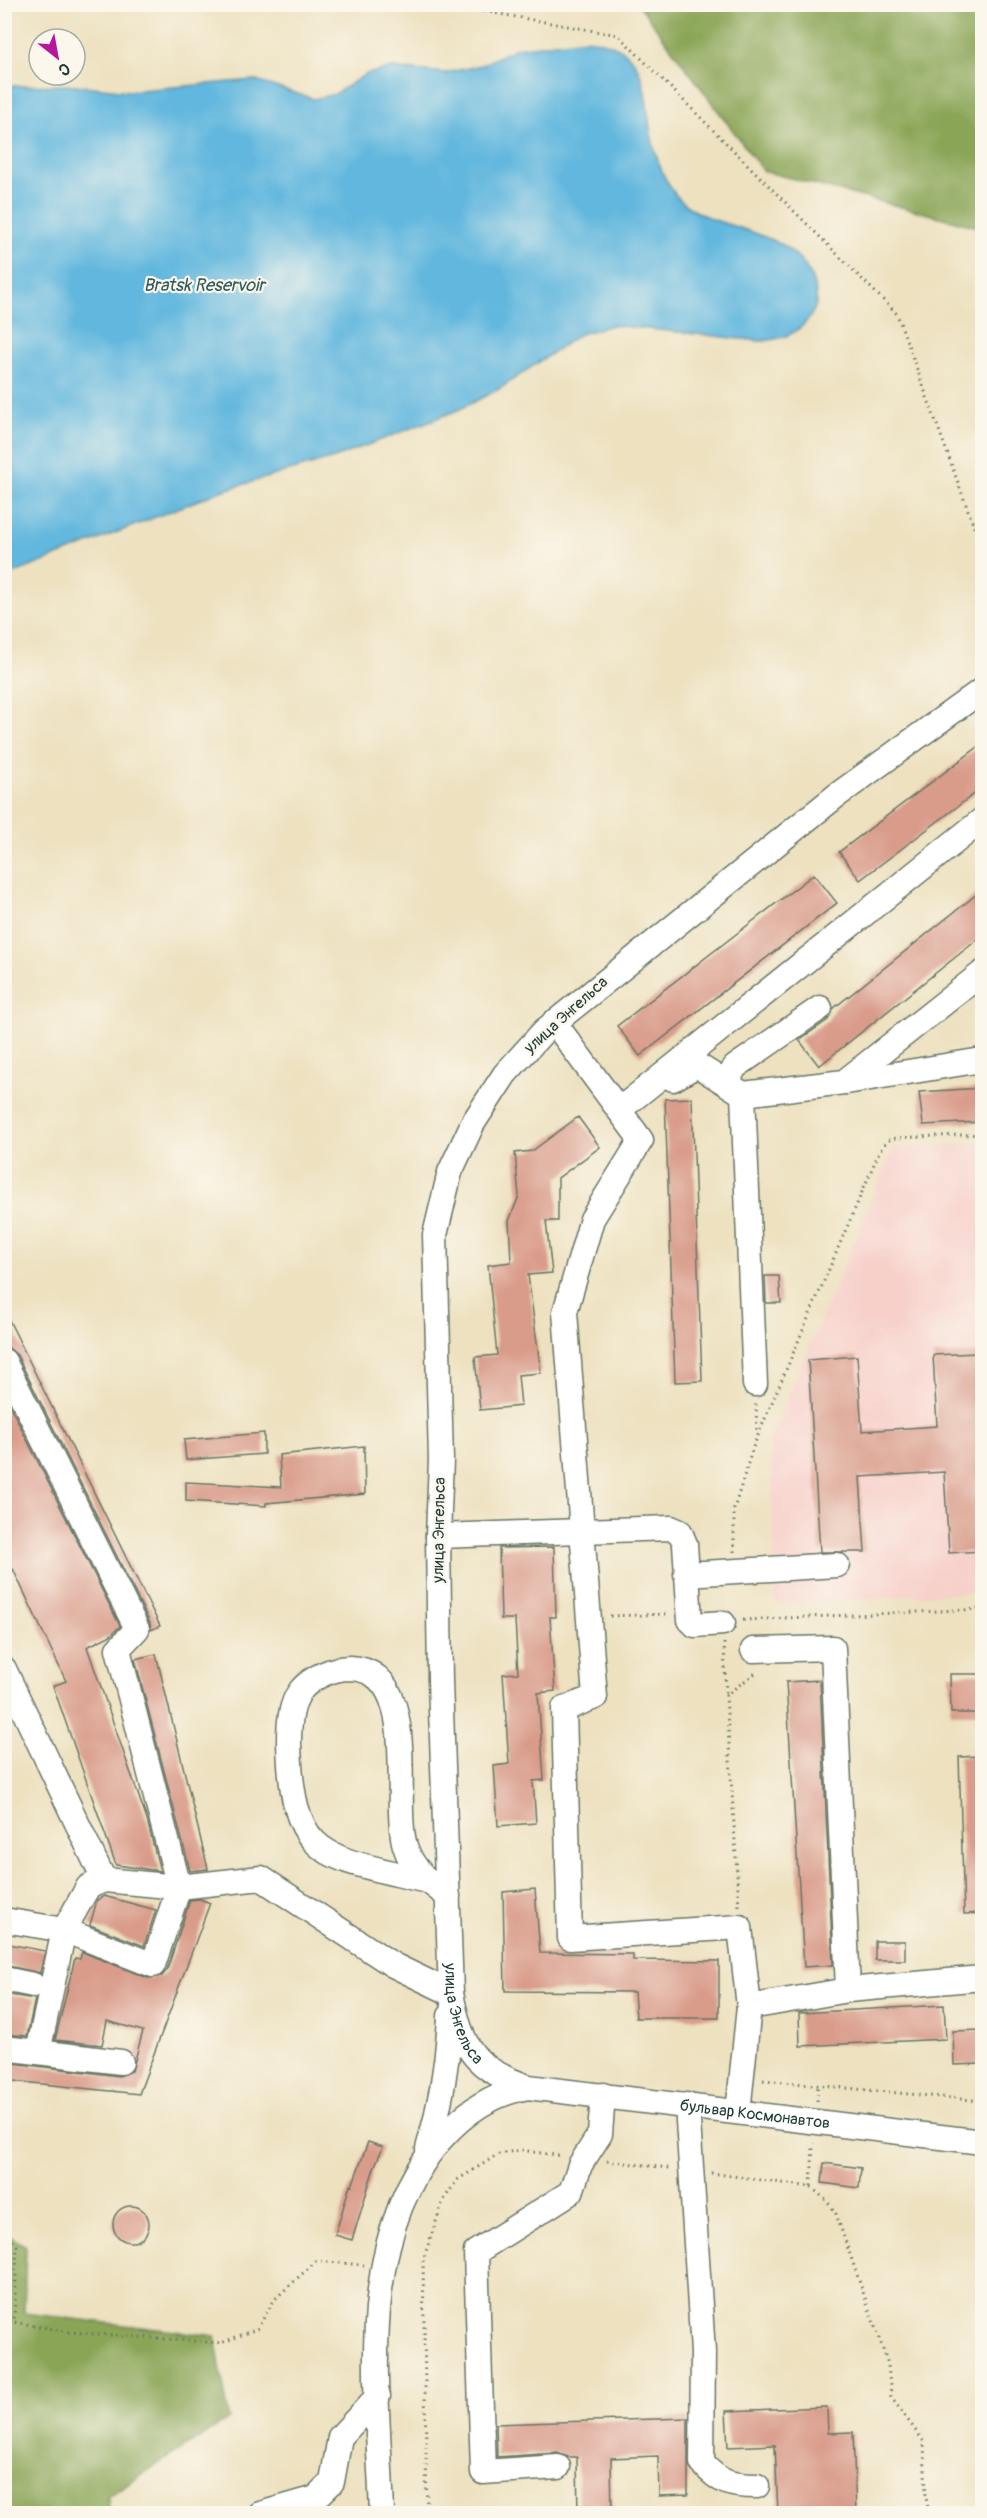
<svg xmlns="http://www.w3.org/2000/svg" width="987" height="2518" viewBox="0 0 987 2518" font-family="Pangolin,sans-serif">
<rect width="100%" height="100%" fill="#fbf7ec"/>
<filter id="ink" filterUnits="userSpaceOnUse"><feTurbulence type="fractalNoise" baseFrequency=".0167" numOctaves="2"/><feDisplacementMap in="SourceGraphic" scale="12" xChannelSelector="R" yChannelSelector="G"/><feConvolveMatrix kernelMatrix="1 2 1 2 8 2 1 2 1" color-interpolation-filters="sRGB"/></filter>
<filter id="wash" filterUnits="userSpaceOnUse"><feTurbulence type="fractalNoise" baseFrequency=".008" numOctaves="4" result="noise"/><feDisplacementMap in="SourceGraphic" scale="24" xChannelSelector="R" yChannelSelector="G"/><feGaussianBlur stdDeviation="1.35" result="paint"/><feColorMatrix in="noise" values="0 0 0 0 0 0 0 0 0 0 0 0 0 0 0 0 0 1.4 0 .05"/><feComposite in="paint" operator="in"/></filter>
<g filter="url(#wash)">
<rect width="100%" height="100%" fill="#ede1c0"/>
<path fill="#f7d0ca" d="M982,1143V1592L776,1604L770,1441L893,1148Z"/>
<path fill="#8aa557" stroke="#547146" stroke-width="1.5" d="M639,5H982V228L763,171Z
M5,2234L26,2246L24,2313L215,2336L229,2419L108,2496L109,2513H5Z"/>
<path fill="#62b7de" stroke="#407a89" stroke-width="1.5" d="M586,39C645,45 643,80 650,127C653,149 661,176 675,194C708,237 795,220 814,285C819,300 816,310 806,322C795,335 777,340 761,341L612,325L580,334L499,389L458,410L334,458L221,491L5,577V86L75,85L129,91L253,80L314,99L335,94L366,74L393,68L446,73L482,65L516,48Z"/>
<g id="blocks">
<path fill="#d99b8a" d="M982,744V788L860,880L839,852Z
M814,874L837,903L640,1056L617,1026Z
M982,890V936L819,1066L799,1040L828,1020L834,1008Z
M982,1088V1122L923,1125L919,1092Z
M692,1098L702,1381L675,1382L665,1099Z
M578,1117L600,1147L558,1178V1221H546L552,1273L528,1275L541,1373L518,1375L521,1406L480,1410L475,1357L497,1355L488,1265L511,1262L509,1221L519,1196L515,1153L532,1151Z
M765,1276H779L781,1303H766Z
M4,1310L160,1626L151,1630L150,1623L17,1355L4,1344Z
M977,1353L982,1436V1551L949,1553L944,1472L860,1477L865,1552H820L808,1360L857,1356L862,1431L937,1426L933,1355Z
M4,1394L120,1626L111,1635L87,1647L147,1820L160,1871L116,1865L53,1686L66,1681L13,1569L4,1573Z
M264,1433V1454L186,1460L184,1440Z
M364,1446L365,1494L266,1503V1506L186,1501V1482L281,1487L279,1455Z
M554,1547L556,1617H550L555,1691L538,1693L544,1780L533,1781L536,1823L498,1826L494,1766L509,1764L503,1674L518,1673L515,1619H501L499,1548Z
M156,1654L203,1849L208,1869L190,1871L135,1659Z
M950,1674H982V1713H951Z
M820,1680L833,1965L804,1967L786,1682Z
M982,1756V1913L964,1914L959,1757Z
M535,1889L540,1953L633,1954V1960L719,1961V2018H636L634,1992L505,1991L503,1892Z
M104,1896L156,1910L144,1946L90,1925L97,1900Z
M200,1899L210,1903L139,2094L4,2080V2062L119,2076L132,2071L143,2031L107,2021L102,2045L55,2040L75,1958L80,1959L82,1952L148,1978L162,1976L167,1970L190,1900Z
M875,1941H905V1960H875Z
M4,1943L45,1951L40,1973L4,1965Z
M4,1994L35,1999L27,2036L4,2034Z
M944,2005L946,2039L800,2046L799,2013Z
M982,2030V2064L954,2065L953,2031Z
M368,2142L383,2147L374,2168L352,2240L335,2235L350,2185L352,2186Z
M824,2163L861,2168L859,2188L822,2183Z
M113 2224a18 18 0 1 1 36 0a18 18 0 1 1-36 0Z
M827,2407L828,2433L853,2432L856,2514H778L775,2445L728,2447L726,2411Z
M688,2418V2495L659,2496L658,2456L611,2458L612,2514H578L577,2457H568L557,2453L497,2457L496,2424Z"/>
</g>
</g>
<g filter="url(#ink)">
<use href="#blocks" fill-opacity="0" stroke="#677665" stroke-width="1.5"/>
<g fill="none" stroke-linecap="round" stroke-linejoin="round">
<defs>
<g id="minor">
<path id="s1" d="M982,690L836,796L544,1031L505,1074L473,1123L450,1172L435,1235L441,1460L438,1536L440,1681L451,1993C462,2049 473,2068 528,2087L982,2142"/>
<path d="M554,1022L641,1140L592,1219L565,1312L595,1697L564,1709L570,1938L740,1927L749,2007L738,2112"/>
<path d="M673,1079L697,1065L743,1094L844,1082L982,973"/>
<path d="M846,1082L982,1060"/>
<path d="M726,1083L735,1067L820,1008"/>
<path d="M743,1094L755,1384"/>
<path d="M619,1110L982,820"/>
<path d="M4,1361L137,1629L118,1649L179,1887L153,1965L64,1930L4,1920"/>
<path d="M438,1536L671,1528L680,1532L685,1544L690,1620L695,1625L723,1623"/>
<path d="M686,1574L837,1565"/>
<path d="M4,1669L104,1880L179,1887L261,1878L393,1965L451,1993"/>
<path d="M427,1881C323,1856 292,1861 289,1742C289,1725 290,1704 301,1690C312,1677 333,1668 350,1668C423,1670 391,1799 405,1846C412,1869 429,1883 448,1896"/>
<path d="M4,1979L33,1985"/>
<path d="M848,1990L982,1978"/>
<path d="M749,2007L848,1990L833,1648L753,1650"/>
<path d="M4,2048L121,2062"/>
<path d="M38,2052L64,1930L88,1887L104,1880"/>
<path d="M687,2105L703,2352L702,2463C720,2483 730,2486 757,2486"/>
<path d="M428,2149C441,2104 448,2063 450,2016"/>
<path d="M558,2467L483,2472L476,2252L571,2192L580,2165L600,2134L603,2095"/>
<path d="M260,2514L316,2498L332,2482L340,2437L378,2396"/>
<path d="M382,2514C378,2391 354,2241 440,2140C465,2112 491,2094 528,2087"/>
</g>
</defs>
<use href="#minor" stroke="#677665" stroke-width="27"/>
<path stroke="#677665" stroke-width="3" stroke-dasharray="1.5 4.5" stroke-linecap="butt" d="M443,4L618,35L897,314L982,549
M756,1404L757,1434
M734,1552V1509L753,1447L880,1150L887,1141L894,1138L982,1134
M610,1616L669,1614
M743,1620L982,1609
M724,1643L726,1695
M739,1906L726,1695L758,1671
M763,2080L982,2101
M817,2101L818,2085
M607,2161L669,2168
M711,2173L811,2187L813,2143
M811,2187L827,2201L836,2214L888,2364L891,2397L924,2442L926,2497L929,2514
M4,2232L17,2246L14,2322L69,2332L221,2343L257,2329L275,2299L316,2261L364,2265
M427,2514L423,2260L443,2201L457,2180L499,2154L520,2150L562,2156"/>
<use href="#minor" stroke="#fff" stroke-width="24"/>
</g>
</g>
<g text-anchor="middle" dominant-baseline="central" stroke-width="4.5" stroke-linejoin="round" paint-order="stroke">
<g font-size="16" fill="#1f3d34" stroke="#fbf7ec">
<text transform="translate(566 1015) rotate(-42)">улица Энгельса</text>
<text transform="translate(439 1530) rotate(-89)">улица Энгельса</text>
<text stroke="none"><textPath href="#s1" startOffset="1572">улица Энгельса</textPath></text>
<text stroke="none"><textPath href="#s1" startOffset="1908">бульвар Космонавтов</textPath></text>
</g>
<g font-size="18" font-style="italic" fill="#305c5e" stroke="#fbf7ec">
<text x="204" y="285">Bratsk Reservoir</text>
</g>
</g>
<rect width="987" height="2518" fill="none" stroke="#fbf7ec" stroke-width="24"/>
<g transform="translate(57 57) rotate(149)"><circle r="28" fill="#fbf7ec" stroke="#a3ada2" stroke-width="1.5"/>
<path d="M0-4.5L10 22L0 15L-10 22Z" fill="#b5179e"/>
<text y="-9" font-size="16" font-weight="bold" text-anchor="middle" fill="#1f3d34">С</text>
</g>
</svg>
